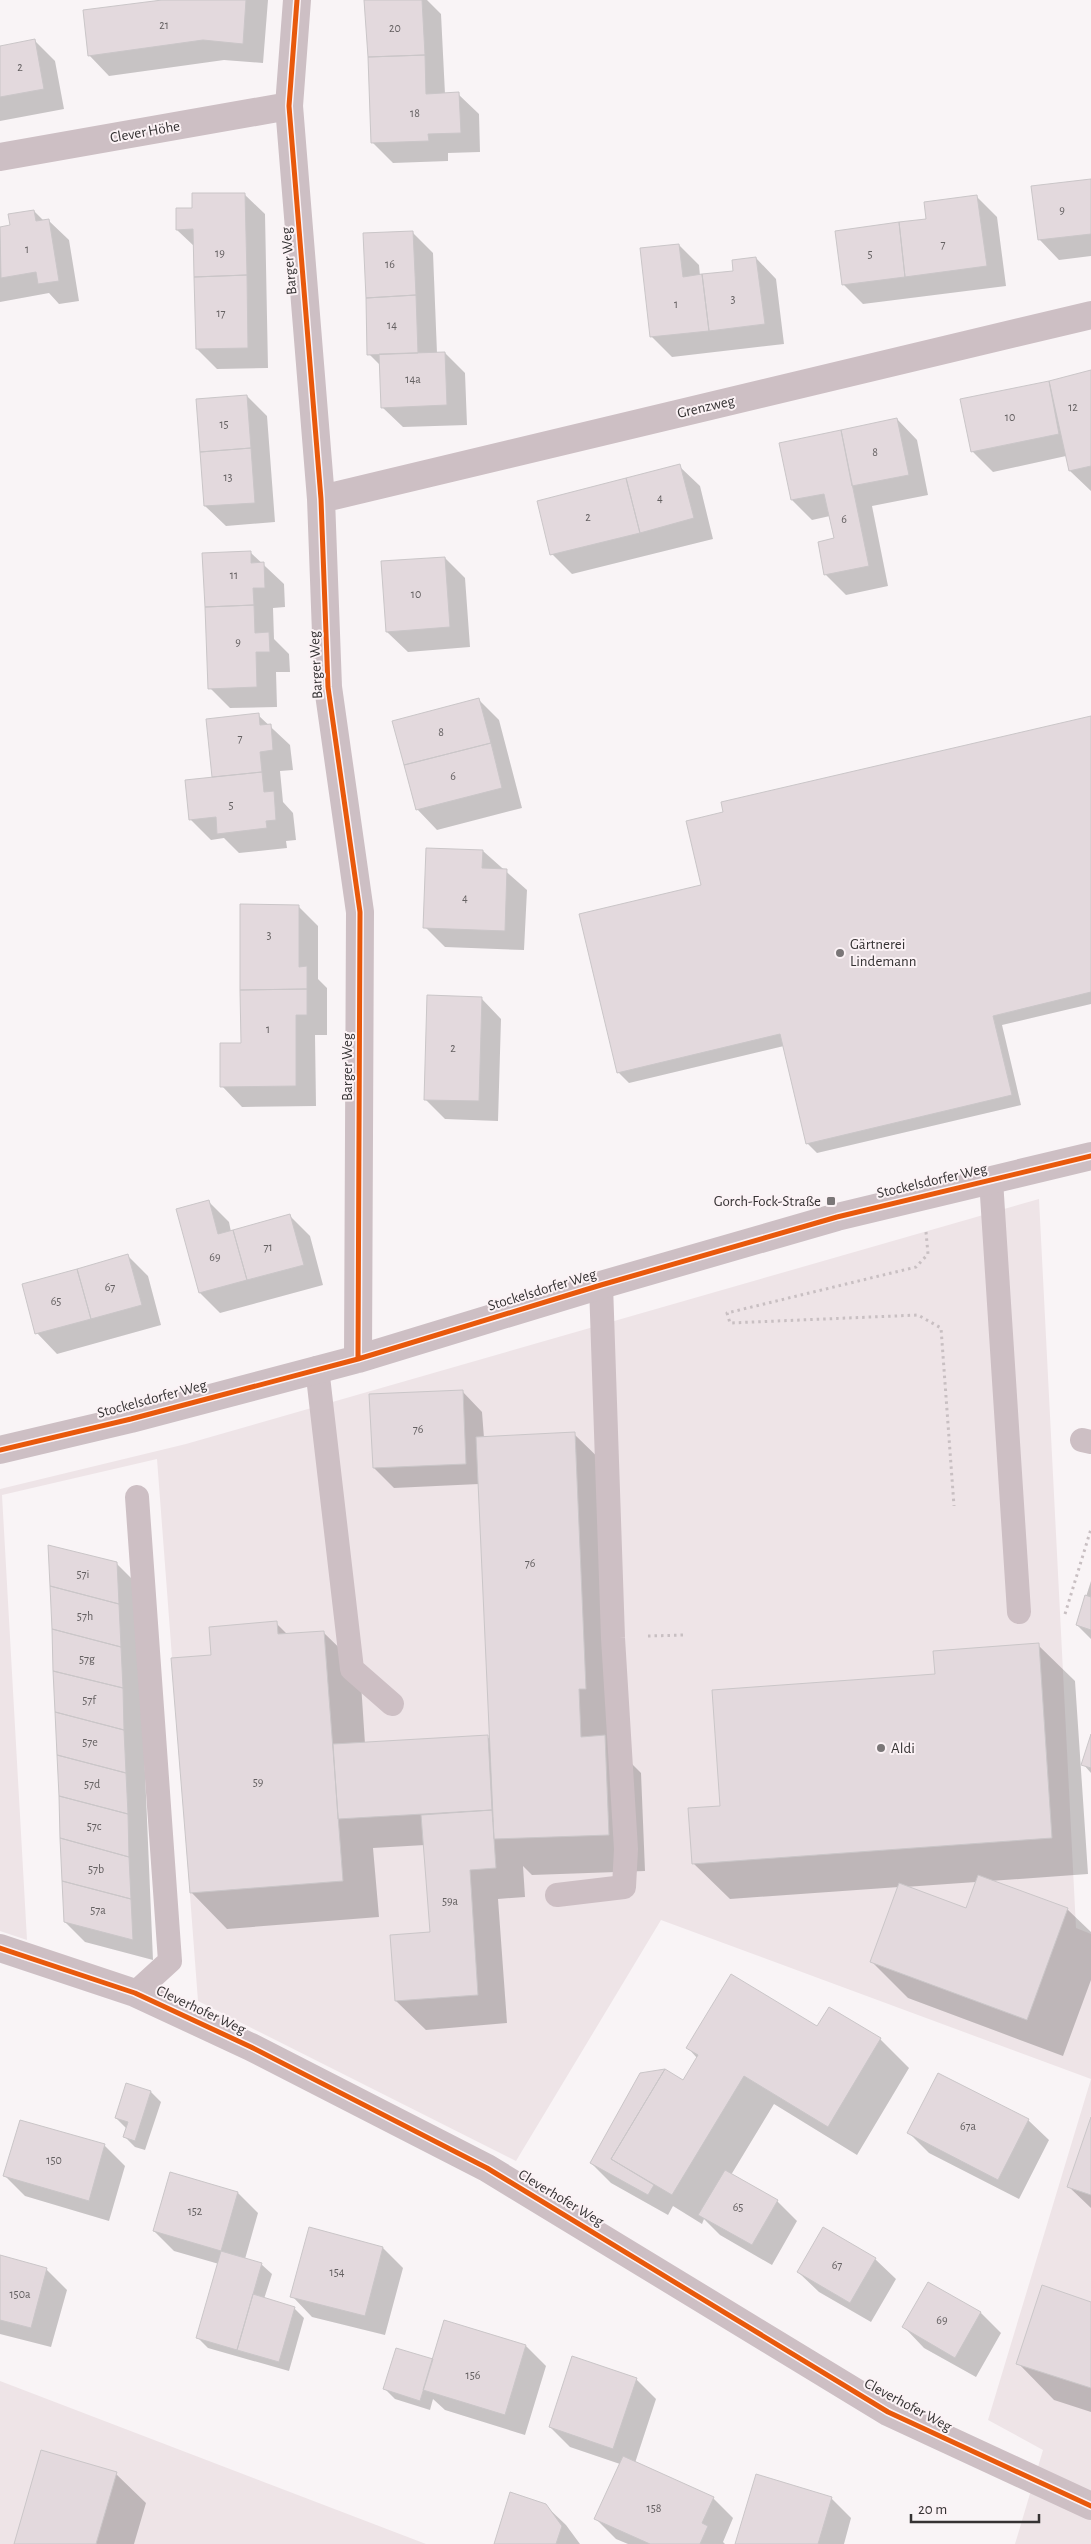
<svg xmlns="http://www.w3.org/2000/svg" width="1091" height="2544" viewBox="0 0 1091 2544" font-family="'Alegreya Sans',sans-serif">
<rect width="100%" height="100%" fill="#f9f4f6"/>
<path fill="#eee4e7" d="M1039,1199L1076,1928L1091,1934V2544H1015L1043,2450L988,2420L1091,2079L661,1920L516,2161L198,2001L157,1459L2,1495L27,1940L0,1931V1489L186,1444Z
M0,2381L426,2544H0Z"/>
<path fill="#0003" fill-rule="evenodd" d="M173,0H268L263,63L224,60L109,76L89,55Z
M366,0H427L441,14L445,94H458L479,114L480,152L448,153V161L393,163L372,142Z
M35,41L55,61L64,109L0,121V47Z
M1091,180V256L1059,260L1039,239Z
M244,194L265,214L268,368L217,369L197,349L195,247L177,230L193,209Z
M977,197L997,217L1006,286L863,304L843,284Z
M34,211L44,221L48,220L69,240L79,301L59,304L49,293L0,302V229L11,226Z
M413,233L433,253L437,353H445L465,373L467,425L403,427L382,407L381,366L369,354Z
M679,245L699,265L700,276L735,272L756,258L776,279L784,344L672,357L651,336Z
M1091,371V491L1070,471L1066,456L993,472L973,452L1049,382Z
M247,396L267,416L275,522L226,526L205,506Z
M897,419L917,440L928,495L872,506L888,586L846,595L826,575L835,539L830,516L812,520L792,500Z
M679,466L700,486L713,539L572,574L552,554Z
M250,552L284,584L285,607L273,608L274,639L289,654L290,672H276L277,707L230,708L210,688Z
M445,558L465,578L470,647L408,652L387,632L383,562Z
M479,700L499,720L522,808L437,830L417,809Z
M258,715L290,745L293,770L280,771L283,802L293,813L296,840L286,841L287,848L239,853L224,838L211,840L191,820L214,778L208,720Z
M1091,717V1004L1002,1025L1021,1105L817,1153L807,1143L784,1046L629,1083L619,1073L703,886Z
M483,851L527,890L524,950L445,947L425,927Z
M298,906L318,926V979L327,988V1035H315L316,1106L242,1107L222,1086L242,1045Z
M481,998L501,1019L498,1121L445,1119L425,1099Z
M208,1201L229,1222L231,1232L290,1216L310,1236L323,1285L220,1313L200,1293Z
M128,1256L148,1276L161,1325L57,1354L37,1333Z
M462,1391L482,1412L484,1438L574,1434L611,1470L616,1748L641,1773L645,1871L532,1875L523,1866L525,1897L498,1899L507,2023L426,2030L396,2001L431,1933L425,1845L373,1848L379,1917L227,1929L191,1892L213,1656L276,1623L288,1635L323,1632L360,1668L365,1744L487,1737L491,1740L479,1484L394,1488L374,1468ZM492,1822H494L495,1835L493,1836Z
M117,1564L137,1584L153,1960L85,1942L65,1922Z
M1091,1581V1639L1077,1625Z
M1038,1645L1075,1681L1088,1874L990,1881L1067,1909L1091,1932V1980L1063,2056L908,1998L872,1962L899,1887L730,1899L693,1863L722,1807ZM976,1882L966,1909L905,1887Z
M1091,1738V1773L1083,1764Z
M818,2028L880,2039L909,2068L857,2155L774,2104L731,2175L777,2201L797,2221L772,2265L720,2235L704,2219L702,2224L673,2206L668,2215L611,2183L591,2163L683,2082L697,2058L688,2048Z
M938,2074L1028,2120L1049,2140L1019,2199L929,2153L909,2133Z
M151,2092L161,2102L145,2150L135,2147L125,2137L126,2128L116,2118Z
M1091,2120V2208L1069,2187Z
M21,2121L105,2146L125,2166L109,2221L25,2196L5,2176Z
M238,2193L258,2213L245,2259L261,2264L272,2274L264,2299L294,2308L304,2318L289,2371L208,2348L198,2338L219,2264L174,2251L154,2231Z
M383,2248L403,2268L385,2335L312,2317L292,2296Z
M0,2257L46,2269L67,2290L51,2347L0,2334Z
M875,2259L896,2279L871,2322L819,2292L798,2272Z
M929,2284L981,2313L1001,2333L976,2377L924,2348L904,2327Z
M1091,2303V2412L1054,2400L1018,2363Z
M445,2322L526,2346L546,2366L525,2435L445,2410L433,2399L430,2410L395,2399L385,2389L433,2361Z
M636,2379L656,2399L635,2463L713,2498L733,2518L723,2542L725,2544H628L616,2539L596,2519L620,2464L570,2447L550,2427Z
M116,2474L146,2503L134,2544H15Z
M831,2498L851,2518L844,2544H737Z
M545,2505L566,2525L580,2544H495Z"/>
<path fill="#e3d9dd" stroke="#cac6c8" d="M162,0H246L243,44L203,40L88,56L83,10Z
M364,0H422L425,55L368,57Z
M35,39L44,89L0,97V46Z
M425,55L426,94L459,92L461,133L428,134L429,141L371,143L368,57Z
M1091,179V234L1038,240L1031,186Z
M192,193H245L247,275L194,277L193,229L176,230V208H192Z
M977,195L987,266L905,277L899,222L926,219L924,202Z
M34,210L36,221L49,219L59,281L38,284L36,272L1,278L0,227L10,225L8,214Z
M899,222L905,277L842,285L835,231Z
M413,231L416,295L366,298L363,233Z
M679,244L683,277L702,274L709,331L650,337L640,248Z
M756,257L765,324L709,331L702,274L733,271L732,260Z
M247,275L248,348L196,349L194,277Z
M416,295L418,353L367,355L366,298Z
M445,352L447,405L381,408L379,354Z
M1091,370V466L1069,471L1049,381Z
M1049,381L1059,434L971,452L960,399Z
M247,395L251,448L200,452L196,399Z
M897,418L909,475L852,486L841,430Z
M841,430L869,566L824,575L818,542L834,538L824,494L791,500L779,443Z
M251,448L255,503L204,506L200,452Z
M680,464L694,518L640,533L626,478Z
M626,478L640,533L550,555L537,501Z
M251,551V563L264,562L265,588H253L254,605L205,607L202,553Z
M445,557L450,627L386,632L381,561Z
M254,605L255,633L269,632L270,652H256L257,687L208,689L205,607Z
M479,698L491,743L404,765L392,721Z
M259,713L260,725L271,724L273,750L260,752L262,772L212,777L206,719Z
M1091,716V992L993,1016L1012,1095L806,1144L780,1034L617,1073L579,914L701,885L686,821L723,812L721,802Z
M491,743L502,788L416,810L404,765Z
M262,772L264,792L274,791L276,820L266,821L267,828L217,834L216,817L189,820L185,780Z
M426,848L483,850L482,868L507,869L505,931L423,928Z
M240,904L299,905V967L307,966V989L240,990Z
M307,989V1015H296V1086L220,1087V1043H241L240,990Z
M427,995L482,997L479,1101L424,1100Z
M209,1200L218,1234L233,1230L247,1280L199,1293L176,1209Z
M290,1214L304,1265L247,1280L233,1230Z
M128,1254L142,1305L91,1319L77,1269Z
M77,1269L91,1319L35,1334L22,1284Z
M463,1390L466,1464L373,1468L369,1394Z
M575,1432L586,1689H579L581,1737L605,1735L609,1835L494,1839L476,1437Z
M48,1545L117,1562L119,1604L50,1586Z
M50,1586L119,1604L121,1647L52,1629Z
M1085,1595L1091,1597V1630L1076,1625Z
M277,1621L278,1634L324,1631L343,1881L190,1893L171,1658L211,1655L209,1627Z
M52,1629L121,1647L123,1688L53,1671Z
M1039,1643L1052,1838L692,1864L688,1808L720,1806L712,1690L935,1674L933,1651Z
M53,1671L123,1688L124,1730L55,1712Z
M55,1712L124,1730L126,1773L57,1755Z
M1091,1734V1768L1081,1765Z
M488,1735L492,1810L338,1819L333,1744Z
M57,1755L126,1773L128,1814L59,1796Z
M59,1796L128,1814L129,1857L60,1838Z
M492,1810L496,1868L470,1870L478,1995L395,2001L390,1935L430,1932L421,1815Z
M60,1838L129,1857L131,1899L62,1881Z
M978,1875L1068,1908L1027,2020L870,1962L899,1883L966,1908Z
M62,1881L131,1899L133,1940L64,1922Z
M731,1974L817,2026L829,2007L881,2038L828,2127L744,2076L672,2195L611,2159L665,2069L683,2080L698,2055L686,2048Z
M665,2069L611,2159L654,2185L648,2195L590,2163L640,2073Z
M938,2073L1029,2119L998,2180L907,2133Z
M126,2083L151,2091L135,2141L123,2137L128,2122L115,2118Z
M1091,2117V2195L1067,2187Z
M20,2120L105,2144L89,2201L3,2176Z
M725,2170L778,2200L752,2245L698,2215Z
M170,2172L238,2192L221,2251L153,2231Z
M309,2227L383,2247L365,2316L290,2297Z
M823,2227L876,2258L850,2303L797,2272Z
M221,2251L262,2263L237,2350L196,2338Z
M0,2255L47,2268L31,2328L0,2320Z
M928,2282L981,2312L955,2358L902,2327Z
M1042,2285L1091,2302V2388L1016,2364Z
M253,2294L295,2307L279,2362L237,2350Z
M444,2320L526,2345L505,2415L423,2390Z
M396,2348L433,2359L420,2401L383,2389Z
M572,2356L637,2378L613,2449L549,2427Z
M41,2450L117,2472L96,2544H14Z
M623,2456L714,2497L702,2523L708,2526L700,2544H650L594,2519Z
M756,2474L832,2497L818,2544H735Z
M510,2492L546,2504L562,2526L556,2544H494Z"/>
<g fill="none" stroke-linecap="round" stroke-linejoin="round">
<path stroke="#c8bfc2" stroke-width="3" stroke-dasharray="2.5 4" stroke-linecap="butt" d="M926,1232L928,1254L916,1267L727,1313L730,1323L918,1315L941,1328L954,1506
M1065,1614L1091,1529
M648,1636L685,1635"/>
<path stroke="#cdbfc4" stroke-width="24" d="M991,1180L1019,1612
M317,1368L352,1669L392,1704
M1082,1440L1091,1442
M557,1895L624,1887L626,1849L613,1638L601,1285
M135,1993L170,1961L137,1497"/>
<path stroke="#cdbfc4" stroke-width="28" d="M297,0L289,106L321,499L328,687L360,912L358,1359
M0,157L289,106
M321,499L1091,315
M0,1450L131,1419L358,1359L601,1285L837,1217L1091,1156
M0,1948L135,1993L251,2047L487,2168L888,2412L1091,2506"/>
<defs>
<path id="cycleway" d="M297,0L289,106L321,499L328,687L360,912L358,1359
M0,1450L131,1419L358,1359L601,1285L837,1217L1091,1156
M0,1948L135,1993L251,2047L487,2168L888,2412L1091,2506"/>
</defs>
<use href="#cycleway" stroke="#fbf2f5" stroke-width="8"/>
<use href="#cycleway" stroke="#e8590c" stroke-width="5"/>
</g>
<g fill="#7a7677" stroke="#fbf2f5" stroke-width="2">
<circle cx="840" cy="953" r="5"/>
<rect x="826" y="1196" width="10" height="10" rx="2.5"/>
<circle cx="881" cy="1748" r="5"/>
</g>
<g text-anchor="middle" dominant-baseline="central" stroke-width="4" stroke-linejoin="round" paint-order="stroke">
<g font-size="12" fill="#646061">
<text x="164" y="25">21</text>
<text x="395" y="28">20</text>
<text x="20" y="67">2</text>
<text x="415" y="113">18</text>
<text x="1062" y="210">9</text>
<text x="943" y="244">7</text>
<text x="27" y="249">1</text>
<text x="220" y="253">19</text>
<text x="870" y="254">5</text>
<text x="390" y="264">16</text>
<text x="733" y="299">3</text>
<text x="676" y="304">1</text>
<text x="221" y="313">17</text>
<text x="392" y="325">14</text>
<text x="413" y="379">14a</text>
<text x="1073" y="407">12</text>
<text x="1010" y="417">10</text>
<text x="224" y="424">15</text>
<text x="875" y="452">8</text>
<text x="228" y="477">13</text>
<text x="660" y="498">4</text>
<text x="588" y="517">2</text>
<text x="844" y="519">6</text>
<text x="234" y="575">11</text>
<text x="416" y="594">10</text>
<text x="238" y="642">9</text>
<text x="441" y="732">8</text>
<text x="240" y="738">7</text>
<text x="453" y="776">6</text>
<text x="231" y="805">5</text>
<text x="465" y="898">4</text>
<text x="269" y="935">3</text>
<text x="268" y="1029">1</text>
<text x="453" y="1048">2</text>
<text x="268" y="1247">71</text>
<text x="215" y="1257">69</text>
<text x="110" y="1287">67</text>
<text x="56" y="1301">65</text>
<text x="418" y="1429">76</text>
<text x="530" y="1563">76</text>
<text x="83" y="1574">57i</text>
<text x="85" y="1616">57h</text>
<text x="87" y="1659">57g</text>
<text x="89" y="1700">57f</text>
<text x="90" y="1742">57e</text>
<text x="258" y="1782">59</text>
<text x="92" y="1784">57d</text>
<text x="94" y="1826">57c</text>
<text x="96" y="1869">57b</text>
<text x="450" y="1901">59a</text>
<text x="98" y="1910">57a</text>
<text x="968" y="2126">67a</text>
<text x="54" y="2160">150</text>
<text x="738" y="2207">65</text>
<text x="195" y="2211">152</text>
<text x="837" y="2265">67</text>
<text x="337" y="2272">154</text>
<text x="20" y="2294">150a</text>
<text x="942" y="2320">69</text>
<text x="473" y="2375">156</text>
<text x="654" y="2508">158</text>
</g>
<g font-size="15" fill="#353233" stroke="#fbf2f5">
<text transform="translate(145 132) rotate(-10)">Clever Höhe</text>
<text transform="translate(289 261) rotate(-95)">Barger Weg</text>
<text transform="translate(706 407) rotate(-13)">Grenzweg</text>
<text transform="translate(316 665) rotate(-93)">Barger Weg</text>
<text transform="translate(347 1067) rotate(-90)">Barger Weg</text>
<text transform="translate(932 1181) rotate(-13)">Stockelsdorfer Weg</text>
<text transform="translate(542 1290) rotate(-17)">Stockelsdorfer Weg</text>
<text transform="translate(152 1399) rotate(-15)">Stockelsdorfer Weg</text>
<text transform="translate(201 2010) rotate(25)">Cleverhofer Weg</text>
<text transform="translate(561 2198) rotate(31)">Cleverhofer Weg</text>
<text transform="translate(908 2405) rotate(28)">Cleverhofer Weg</text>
</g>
<g font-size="15" fill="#353233" stroke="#fbf2f5" text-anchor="start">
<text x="850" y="944">Gärtnerei<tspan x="850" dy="17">Lindemann</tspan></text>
<text x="821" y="1201" text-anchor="end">Gorch-Fock-Straße</text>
<text x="891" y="1748">Aldi</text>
</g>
</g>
<path d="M911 2514v8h128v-8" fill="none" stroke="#353233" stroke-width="2.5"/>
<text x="918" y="2514" font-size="15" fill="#353233" stroke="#fbf2f5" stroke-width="4" paint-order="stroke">20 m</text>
</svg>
